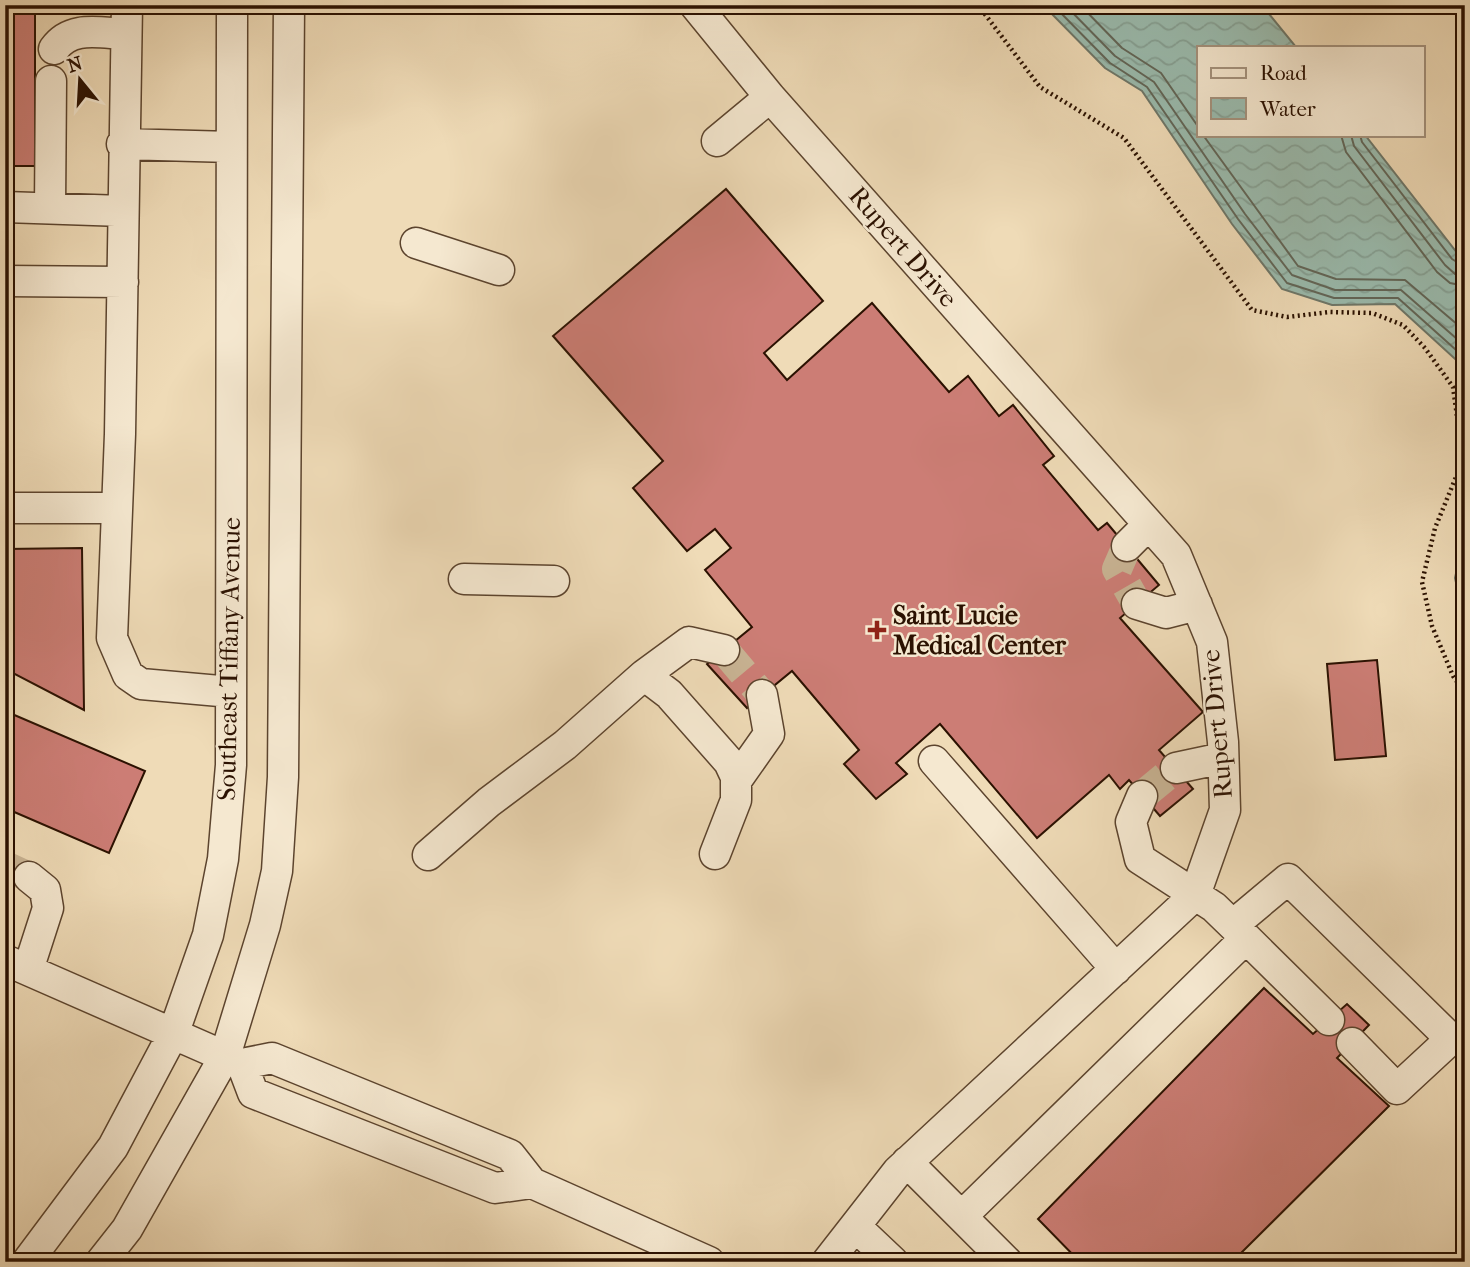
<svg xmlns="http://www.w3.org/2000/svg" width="1470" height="1267" viewBox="0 0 1470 1267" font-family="'IM FELL French Canon',serif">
<defs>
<pattern id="water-waves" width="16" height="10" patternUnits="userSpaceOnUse" patternTransform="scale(1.75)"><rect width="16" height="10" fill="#9abbae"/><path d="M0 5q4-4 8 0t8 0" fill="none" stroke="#85a094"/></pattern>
</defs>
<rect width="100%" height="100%" fill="#efdbb7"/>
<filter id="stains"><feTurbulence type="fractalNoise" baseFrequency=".00286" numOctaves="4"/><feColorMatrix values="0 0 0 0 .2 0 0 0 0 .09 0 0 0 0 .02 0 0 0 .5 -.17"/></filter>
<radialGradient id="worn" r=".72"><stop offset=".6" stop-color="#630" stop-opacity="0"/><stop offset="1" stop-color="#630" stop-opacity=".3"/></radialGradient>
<path fill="url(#water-waves)" stroke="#6e7769" stroke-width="2" d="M1043,5H1256L1265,9L1296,47H1199V135H1365L1465,263V368L1395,304L1332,305L1282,289L1232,224L1142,91L1105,68Z
M1465,531V624L1455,578Z"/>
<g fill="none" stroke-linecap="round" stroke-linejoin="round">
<path stroke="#626658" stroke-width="2" d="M1053,5L1110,63L1147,87L1238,219L1287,283L1334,298H1398L1465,358
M1065,5L1115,56L1154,82L1245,214L1292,275L1335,290H1401L1465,346
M1080,5L1122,48L1161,73L1199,128
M1203,135L1298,266L1336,279L1405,280L1465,331
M1341,135L1346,152L1437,272L1450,283L1465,286
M1351,135L1354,146L1445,265L1455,274L1465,276
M1360,135L1362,142L1452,259L1465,267"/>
</g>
<path fill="#cc7d75" stroke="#2b1101" stroke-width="2" d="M5,5H35V166H5Z
M726,189L823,301L764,353L787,380L872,303L949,392L968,376L999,416L1013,405L1054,456L1043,465L1098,530L1107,523L1159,585L1120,618L1203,712L1159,750L1193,789L1160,816L1129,780L1120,789L1109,775L1037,838L940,724L896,763L907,774L876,799L844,764L859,750L792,671L747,708L707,664L752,627L705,570L731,548L715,529L687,551L633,488L663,461L553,336Z
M82,548L84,710L5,669V549Z
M1377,660L1386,756L1335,760L1327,664Z
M5,711L145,771L109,853L5,808Z
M1264,988L1313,1034L1347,1004L1369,1025L1337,1058L1389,1106L1232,1262H1080L1038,1219Z"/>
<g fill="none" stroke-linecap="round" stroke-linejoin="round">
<path stroke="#c8b393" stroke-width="30" stroke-dasharray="30 15" stroke-linecap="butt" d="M1127,546L1117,569L1137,604
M724,650L762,695
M1142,796L1176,768
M5,866L29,877"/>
<defs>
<path id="minor" d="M127,5L120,434L112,638L128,675L141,684L231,692
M695,5L770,97L1176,555L1212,642L1223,742L1225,810L1195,895L898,1171L827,1262
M54,49C71,25 99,33 126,34
M717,141L770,97
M122,144L231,147
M5,207L123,211
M50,208L51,81
M416,243L499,270
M5,281L123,282
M5,508H114
M1127,546L1148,525
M464,579L554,581
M1137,604L1166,613L1197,605
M644,675L689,642L724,650
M934,761L1116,969
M1176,768L1223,758
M736,781L769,734L762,695
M1142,796L1131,822L1140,859L1214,907L1246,938
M428,855L489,802L565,745L644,675L669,694L729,762L736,777V800L715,854
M1233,925L1288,879L1451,1039L1397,1089L1352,1043
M5,960L242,1064L272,1058L510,1155L532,1183L709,1262
M28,970L48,908L45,890L29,877
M242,1064L253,1093L495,1188L532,1183
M907,1162L1007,1262
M962,1216L1246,938L1329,1020
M856,1227L893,1262
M27,1262L113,1147L174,1032L208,935L223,859L231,765L232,5
M101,1262L127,1229L225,1056L265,925L277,871L283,777L289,5"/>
</defs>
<use href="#minor" stroke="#5c442e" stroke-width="33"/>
<path stroke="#2b1101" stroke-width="4.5" stroke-dasharray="2 3.5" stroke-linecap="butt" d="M978,5L1040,87L1124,138L1252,310L1287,317L1330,312L1372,313L1403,325L1425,348L1453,387L1463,460L1435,528L1422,582L1432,626L1453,676L1465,693"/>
<use href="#minor" stroke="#f5e8d0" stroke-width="30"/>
</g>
<path fill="#8f2418" stroke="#f5e8d0" stroke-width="2.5" d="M873.5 619.5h7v7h7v7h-7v7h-7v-7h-7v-7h7z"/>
<g text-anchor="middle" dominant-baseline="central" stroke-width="5" stroke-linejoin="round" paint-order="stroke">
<g font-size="26" fill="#2b1101" stroke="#f5e8d0">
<text transform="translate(903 247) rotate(49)">Rupert Drive</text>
<text transform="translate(229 659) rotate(-89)">Southeast Tiffany Avenue</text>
<text transform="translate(1217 724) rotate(-95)">Rupert Drive</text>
</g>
<g font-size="26" font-weight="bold" fill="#2b1101" stroke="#f5e8d0" text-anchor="start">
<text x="893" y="615">Saint Lucie<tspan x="893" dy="30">Medical Center</tspan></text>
</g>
</g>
<rect width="1470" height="1267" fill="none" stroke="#efdbb7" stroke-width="28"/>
<rect x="7" y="7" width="1456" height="1253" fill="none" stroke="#2b1101" stroke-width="3.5"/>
<rect x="14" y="14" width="1442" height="1239" fill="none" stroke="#2b1101" stroke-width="2"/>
<rect x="1197" y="46" width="228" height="91" fill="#f5e8d0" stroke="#a4927d" stroke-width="2"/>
<rect x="1211" y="68" width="35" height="10" fill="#f5e8d0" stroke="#a4927d" stroke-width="2"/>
<text x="1260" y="80" font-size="21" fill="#2b1101">Road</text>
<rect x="1211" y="98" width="35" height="21" fill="url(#water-waves)" stroke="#a4927d" stroke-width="2"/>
<text x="1260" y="116" font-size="21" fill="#2b1101">Water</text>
<g transform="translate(80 80) rotate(342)" stroke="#f5e8d0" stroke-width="5" paint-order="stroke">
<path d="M0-5L12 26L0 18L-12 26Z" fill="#2b1101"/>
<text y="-10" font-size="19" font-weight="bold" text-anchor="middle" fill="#2b1101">N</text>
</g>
<rect width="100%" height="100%" filter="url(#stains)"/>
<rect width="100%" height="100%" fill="url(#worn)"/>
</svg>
